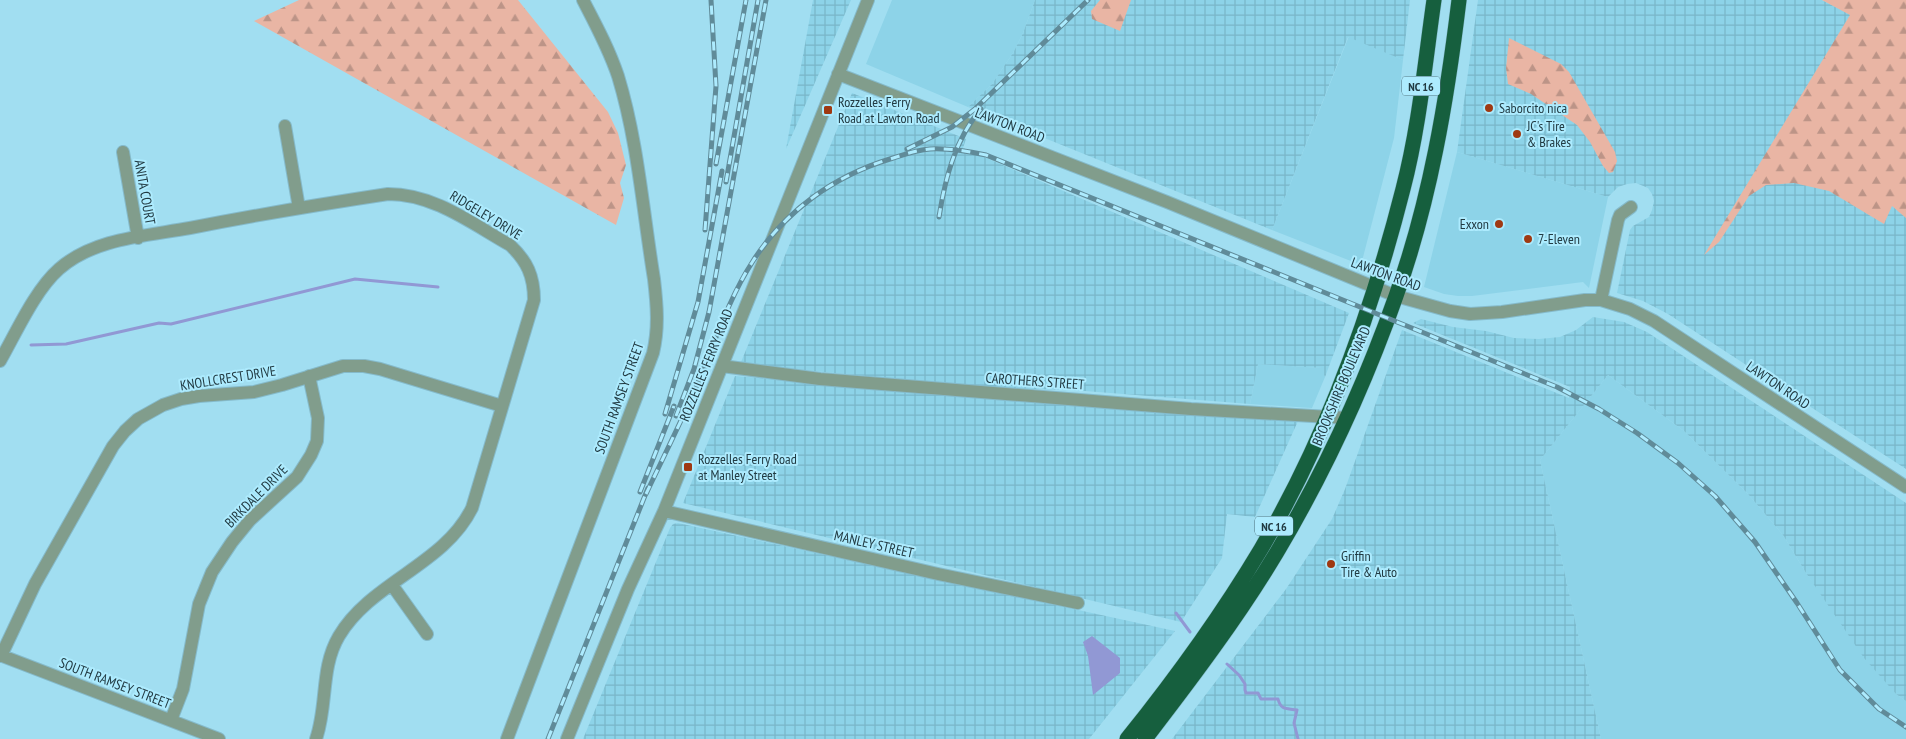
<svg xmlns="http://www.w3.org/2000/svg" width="1906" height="739" viewBox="0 0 1906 739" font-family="'PT Sans Narrow',sans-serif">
<defs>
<pattern id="industrial-grid" width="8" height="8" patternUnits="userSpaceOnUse" patternTransform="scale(1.25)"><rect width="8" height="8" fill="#8dd3e8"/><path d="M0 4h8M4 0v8" fill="none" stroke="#79b6c8"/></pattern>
<pattern id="forest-firs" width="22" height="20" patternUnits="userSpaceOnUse" patternTransform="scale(1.25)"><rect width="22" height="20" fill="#e9b5a4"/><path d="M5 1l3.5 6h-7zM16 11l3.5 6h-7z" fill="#bc9487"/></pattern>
</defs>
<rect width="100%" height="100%" fill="#a1def1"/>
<path fill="#8dd3e8" d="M892,0H1035L1023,33L1013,53L992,84L968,107L866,64Z
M1349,36L1403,60L1394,138L1361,265L1272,230Z
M1457,152L1608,197L1589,288L1583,282L1472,296H1458L1444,294L1424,287Z
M1258,364L1323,368L1325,377L1312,408L1250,404Z
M1608,375L1684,431L1748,494L1783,535L1806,573L1896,694L1906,701V739H1601L1540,460Z"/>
<path fill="url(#industrial-grid)" d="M813,0H851L786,149Z
M1035,0H1410L1403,60L1348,37L1272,230L968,107L992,84L1013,53L1023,33Z
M1478,0H1822L1906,42V469L1668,314L1643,301L1617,293L1630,230L1633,226L1649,217L1652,210L1654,201L1652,194L1648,188L1636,183L1627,184L1618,187L1608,197L1457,152Z
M852,93L966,139L963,148L1349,313L1325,377L1322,368L1258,364L1250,404L1085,391L982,387L792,369L741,362Z
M1593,317L1624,322L1647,332L1906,503V701L1896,694L1864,658L1806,573L1783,535L1748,494L1684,431L1608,375L1540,460L1601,739H1172L1286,589L1332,519L1345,489L1402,330L1569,398L1570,387L1413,323L1421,319L1453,327L1486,331L1514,338L1539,339L1560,337L1576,330Z
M735,376L1298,421L1255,517L1227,514L1222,558L1181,622L683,503Z
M678,523L1175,631L1089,739H583L670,528L673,524Z"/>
<path fill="url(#forest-firs)" d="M299,0H518L608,112L618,133L626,165L620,183L624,198L616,225L254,21Z
M1100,0H1131L1120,31L1092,19L1091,11Z
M1822,0H1906V218L1892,206L1884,224L1829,191L1794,183L1766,185L1749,196L1719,242L1704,255L1850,15Z
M1509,38L1561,64L1569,72L1615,152L1617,161L1613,172L1609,173L1603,166L1590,142L1577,125L1531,94L1508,84L1506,68Z"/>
<path fill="#9198d4" d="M1092,636L1120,658V673L1093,695L1088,656L1083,642Z"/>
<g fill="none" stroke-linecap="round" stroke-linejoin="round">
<path stroke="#9198d4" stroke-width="3" d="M31,345L66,344L159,323L171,324L355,279L438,287
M1176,613L1190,632
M1227,664L1239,675L1245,684V690L1246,693H1258L1261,699H1278C1281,711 1287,708 1297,710L1294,723L1298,739"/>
<defs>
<path id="minor" d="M838,74L1167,202L1396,296L1450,311L1470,314L1502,312L1585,300H1601L1630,309L1654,321L1906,487
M285,126L299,208
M123,152L138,238
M1601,300L1618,220L1620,215L1631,207
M0,361C16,333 35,290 59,269C94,238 146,236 190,228C256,215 322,204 388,194C434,194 471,223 510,245C527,261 534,276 534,300L472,508C444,565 371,582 339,636C320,668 328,705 316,739
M722,366L820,379L1191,409L1347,418
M664,511L938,574L1078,603
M392,585L427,634
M0,655L219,739
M1,656L35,584L113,446L125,431L138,419L163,405L181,399L199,396L254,392L282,385L343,366H364L380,369L502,406
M171,720L183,689L199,604L212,572L232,542L250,520L297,477L311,455L317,441L318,418L309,376
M507,739L653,353C659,328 657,305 654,279C643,212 638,142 618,76C609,49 596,25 583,0
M567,739L628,589L664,511L868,0"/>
<path id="highway" d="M1127,739C1176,678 1221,616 1261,549C1327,437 1371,315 1403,189C1419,128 1425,63 1434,0
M1145,739C1192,678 1238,617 1277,552C1325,471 1365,384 1396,296C1430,201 1447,100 1459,0"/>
</defs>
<use href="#minor" stroke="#85baca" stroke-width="14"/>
<use href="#highway" stroke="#85baca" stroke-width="16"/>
<use href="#minor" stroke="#819d8c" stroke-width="12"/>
<use href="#highway" stroke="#165f3e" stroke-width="15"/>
<defs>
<path id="rail" d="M907,149L952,127L975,109L1088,0
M716,164L746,0
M726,182L758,0
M939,217C945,179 955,139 981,109
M705,230L716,86L711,0
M665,414L698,302L722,171
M676,416L694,369L709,312L766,0
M640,492L674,406
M646,494C662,460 679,426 694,392C713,348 727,301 753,261C785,211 834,176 890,159C903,155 916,150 930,149C950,148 967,151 986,155L1557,387L1599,409L1637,433L1678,463L1715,496L1755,542L1797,603L1840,670L1879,709L1906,727
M548,739L648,488"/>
</defs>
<use href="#rail" stroke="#608b99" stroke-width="5"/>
<use href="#rail" stroke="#adebfe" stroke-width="3" stroke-dasharray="9" stroke-linecap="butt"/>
</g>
<g fill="#9f3912" stroke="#adebfe" stroke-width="2">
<circle cx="1489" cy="108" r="5"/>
<rect x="823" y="105" width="10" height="10" rx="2.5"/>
<circle cx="1517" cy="134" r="5"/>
<circle cx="1499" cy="224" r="5"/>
<circle cx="1528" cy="239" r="5"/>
<rect x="683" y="462" width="10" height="10" rx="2.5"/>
<circle cx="1331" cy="564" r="5"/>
</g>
<g text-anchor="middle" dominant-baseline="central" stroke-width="4" stroke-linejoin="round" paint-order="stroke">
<g fill="#adebfe" stroke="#4b6f7a" stroke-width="1">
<rect x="1402" y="76.5" width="38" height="19" rx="4"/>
<rect x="1255" y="516.5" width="38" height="19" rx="4"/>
</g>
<g font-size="12" font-weight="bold" fill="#213a42">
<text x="1421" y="86">NC 16</text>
<text x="1274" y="526">NC 16</text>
</g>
<g font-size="14" fill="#213a42" stroke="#adebfe" text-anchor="start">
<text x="838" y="102">Rozzelles Ferry<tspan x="838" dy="16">Road at Lawton Road</tspan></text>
<text x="1499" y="108">Saborcito nica</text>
<text x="1527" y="126">JC's Tire<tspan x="1527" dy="16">&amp; Brakes</tspan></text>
<text x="1489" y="224" text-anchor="end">Exxon</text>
<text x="1538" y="239">7-Eleven</text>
<text x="698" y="459">Rozzelles Ferry Road<tspan x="698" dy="16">at Manley Street</tspan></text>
<text x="1341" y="556">Griffin<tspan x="1341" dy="16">Tire &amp; Auto</tspan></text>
</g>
<g font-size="14" fill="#213a42" stroke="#adebfe">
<text transform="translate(1010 125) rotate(21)">LAWTON ROAD</text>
<text transform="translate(145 192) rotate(80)">ANITA COURT</text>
<text transform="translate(486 215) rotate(31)">RIDGELEY DRIVE</text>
<text transform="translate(1386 274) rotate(20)">LAWTON ROAD</text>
<text transform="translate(706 365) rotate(-68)">ROZZELLES FERRY ROAD</text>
<text transform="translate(228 378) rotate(-9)">KNOLLCREST DRIVE</text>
<text transform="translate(1035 381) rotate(4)">CAROTHERS STREET</text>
<text transform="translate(1778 385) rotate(34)">LAWTON ROAD</text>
<text transform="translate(1341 386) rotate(-67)">BROOKSHIRE BOULEVARD</text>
<text transform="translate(619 398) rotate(-70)">SOUTH RAMSEY STREET</text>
<text transform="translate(256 496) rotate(-45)">BIRKDALE DRIVE</text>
<text transform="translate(874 544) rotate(13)">MANLEY STREET</text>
<text transform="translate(115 683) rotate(21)">SOUTH RAMSEY STREET</text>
</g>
</g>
</svg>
